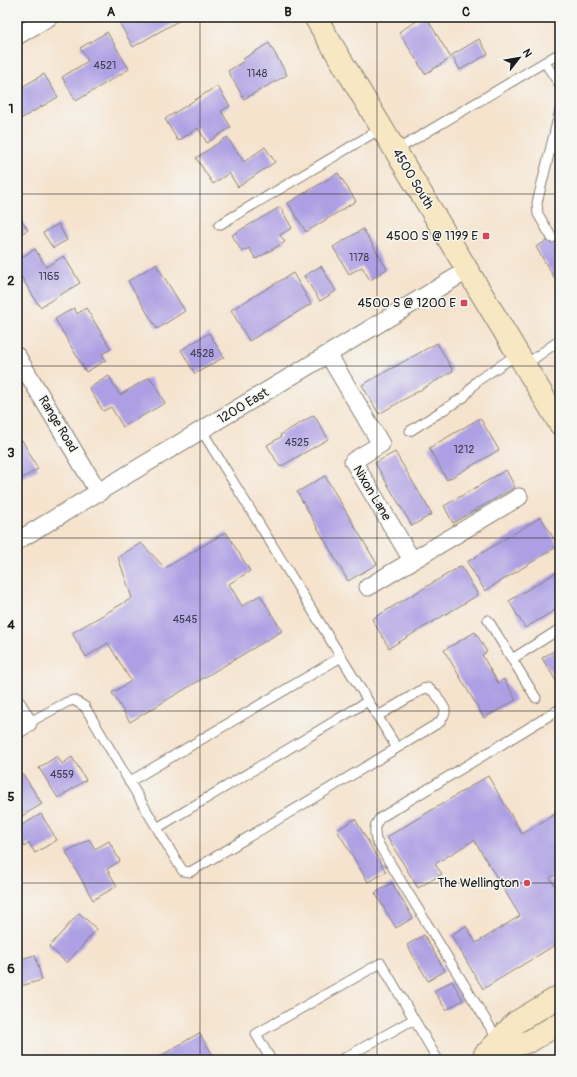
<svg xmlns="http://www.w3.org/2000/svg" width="577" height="1077" viewBox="0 0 577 1077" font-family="Pangolin,sans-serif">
<rect width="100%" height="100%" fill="#f6f6f2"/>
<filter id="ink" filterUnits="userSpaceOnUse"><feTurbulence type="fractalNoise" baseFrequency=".025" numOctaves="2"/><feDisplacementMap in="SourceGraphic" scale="8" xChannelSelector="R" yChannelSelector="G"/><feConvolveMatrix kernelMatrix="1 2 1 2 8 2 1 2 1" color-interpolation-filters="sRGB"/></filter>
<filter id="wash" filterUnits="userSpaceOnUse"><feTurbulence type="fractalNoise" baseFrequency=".012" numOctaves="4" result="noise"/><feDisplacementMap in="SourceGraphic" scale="16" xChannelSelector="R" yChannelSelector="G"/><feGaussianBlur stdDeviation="0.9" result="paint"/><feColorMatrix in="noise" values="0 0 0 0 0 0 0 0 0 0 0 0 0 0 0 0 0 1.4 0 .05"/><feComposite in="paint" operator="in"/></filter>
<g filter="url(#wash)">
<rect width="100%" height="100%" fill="#f5e3cd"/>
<g id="blocks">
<path fill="#ac9fe3" d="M132,17H185L133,47L120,24Z
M423,17H426L451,58L425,74L399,32Z
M107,32L129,69L76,101L62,77L88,61L80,48Z
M479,39L488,54L460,70L452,55Z
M269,43L287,75L244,99L228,71L244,61L243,59Z
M44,74L58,97L17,121V90Z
M217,86L230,106L221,111L231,127L207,143L198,128L178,141L165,119Z
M227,137L244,162L265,147L275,162L238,187L229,173L213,184L196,158Z
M338,173L356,201L306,232L288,203Z
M280,207L292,228L280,235L285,242L256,259L249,248L242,252L232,235Z
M17,213L28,230L17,236Z
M58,224L67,240L53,248L43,233Z
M363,229L387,269L370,280L362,267L349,274L333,247Z
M560,233V276L555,279L536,247Z
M35,249L46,267L64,256L80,283L40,307L17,270V260Z
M156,264L185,311L157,329L128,281Z
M321,266L336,291L320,301L304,276Z
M293,273L311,304L249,341L231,310Z
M74,308L77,314L86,308L111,349L102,354L106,360L86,372L55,319Z
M209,333L224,357L195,374L181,350Z
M437,343L453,371L379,414L362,385Z
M109,376L120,395L150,377L165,403L123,427L111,407L103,411L89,388Z
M314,415L328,439L280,467L267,445L281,437L280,435Z
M480,418L499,450L447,480L429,448Z
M22,440L38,469L17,481V443Z
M395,452L432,514L412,526L375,463Z
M506,470L515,487L453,523L444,506Z
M325,476L377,564L348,581L297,492Z
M541,517L558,546L485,591L467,562Z
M226,532L250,571L229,584L242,606L260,595L282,631L130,722L112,693L131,681L108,643L86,657L72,633L132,598L118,557L141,543L165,568Z
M461,566L478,595L389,648L372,619Z
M560,570V607L525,628L509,601Z
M475,632L487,652L482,655L498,683L504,679L516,700L484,718L444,650Z
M560,647V683L558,684L542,658Z
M57,756L62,764L72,757L86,780L58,798L39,768Z
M23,774L42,804L17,819V778Z
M488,776L522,834L560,811V872L550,878L560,894V942L483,989L451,935L466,926L476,943L520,916L474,840L435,864L442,874L418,888L387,837Z
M41,814L57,840L35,853L29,843L24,847L17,836V828Z
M355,819L386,872L368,882L337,830Z
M89,839L95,849L109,841L120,861L107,869L117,886L93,900L66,852Z
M392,883L413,918L396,928L375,893Z
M79,913L97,929L67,963L49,947Z
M424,935L445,971L428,981L407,945Z
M35,955L42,980L17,987V960Z
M452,981L463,1000L446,1010L434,991Z
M199,1033L216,1060H154Z"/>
</g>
</g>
<g filter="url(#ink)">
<use href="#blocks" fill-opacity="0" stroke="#888074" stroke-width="1"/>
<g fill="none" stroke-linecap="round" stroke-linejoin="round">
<defs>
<path id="lane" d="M545,63L560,85
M395,151L560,53
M219,225L382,128
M552,238L538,214L537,203L560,110
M525,365L560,340
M410,431L464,397L477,381L518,354
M488,620L512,659
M536,698L512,659L560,629
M378,716L423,689L428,688L436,694L445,709V713L440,722L397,748
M28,723L67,702L74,700L85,707L179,865L183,871L190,872L397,748L202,431
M129,782L341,657
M157,828L368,701
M498,1040L376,840C374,830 374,825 380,818L560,709
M271,1060L256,1034L381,963L438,1060
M341,1060L414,1019"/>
<path id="street" d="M17,36L49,17
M328,354L381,444L353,461L412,560
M17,356L99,493
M17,541L468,270
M368,587L519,497
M17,705L28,723L17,730"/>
<path id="secondary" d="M315,17L560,424
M487,1053L515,1023L560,996
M485,1054L530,1041L560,1023"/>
</defs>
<use href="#lane" stroke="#888074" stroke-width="11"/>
<use href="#street" stroke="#888074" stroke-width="19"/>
<use href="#secondary" stroke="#888074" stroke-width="24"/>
<use href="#lane" stroke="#fff" stroke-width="9"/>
<use href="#street" stroke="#fff" stroke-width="17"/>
<use href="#secondary" stroke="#f7e8c3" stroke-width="22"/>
</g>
</g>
<path fill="none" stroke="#1c1c1c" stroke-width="1" stroke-opacity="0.55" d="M200,17V1060M377,17V1060M17,194H560M17,366H560M17,538H560M17,711H560M17,883H560"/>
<g fill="#d1495b" stroke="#f6f6f2" stroke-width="1.5">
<rect x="482" y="232" width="8" height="8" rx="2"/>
<rect x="460" y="299" width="8" height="8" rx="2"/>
<circle cx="527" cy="883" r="4"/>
</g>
<g text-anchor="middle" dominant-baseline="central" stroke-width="3" stroke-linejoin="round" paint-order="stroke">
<g font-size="11" fill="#403d4e">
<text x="105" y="65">4521</text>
<text x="257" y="73">1148</text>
<text x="359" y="257">1178</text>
<text x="49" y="276">1165</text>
<text x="202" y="353">4528</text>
<text x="297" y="442">4525</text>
<text x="464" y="449">1212</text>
<text x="185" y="619">4545</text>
<text x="62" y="774">4559</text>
</g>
<g font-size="13" fill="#1c1c1c" stroke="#f6f6f2">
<text transform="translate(413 179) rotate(59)">4500 South</text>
<text transform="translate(243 406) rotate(-31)">1200 East</text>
<text transform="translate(58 424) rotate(59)">Range Road</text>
<text transform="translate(372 493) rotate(59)">Nixon Lane</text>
</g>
<g font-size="13" fill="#1c1c1c" stroke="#f6f6f2" text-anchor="end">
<text x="478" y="236">4500 S @ 1199 E</text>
<text x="456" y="303">4500 S @ 1200 E</text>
<text x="519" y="883">The Wellington</text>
</g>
</g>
<rect width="577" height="1077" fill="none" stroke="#f6f6f2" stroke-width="44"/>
<g transform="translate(519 58) rotate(59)" stroke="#f6f6f2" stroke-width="3" paint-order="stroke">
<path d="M0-3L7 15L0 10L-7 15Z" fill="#1c1c1c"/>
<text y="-6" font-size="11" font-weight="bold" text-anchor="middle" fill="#1c1c1c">N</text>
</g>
<rect x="22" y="22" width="533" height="1033" fill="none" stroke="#1c1c1c" stroke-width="1.5"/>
<g font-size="13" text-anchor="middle" font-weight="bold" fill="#1c1c1c">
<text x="111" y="16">A</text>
<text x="288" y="16">B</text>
<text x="466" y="16">C</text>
<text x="11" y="113">1</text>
<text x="11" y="285">2</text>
<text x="11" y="457">3</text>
<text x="11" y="629">4</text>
<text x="11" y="801">5</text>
<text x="11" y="973">6</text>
</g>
</svg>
